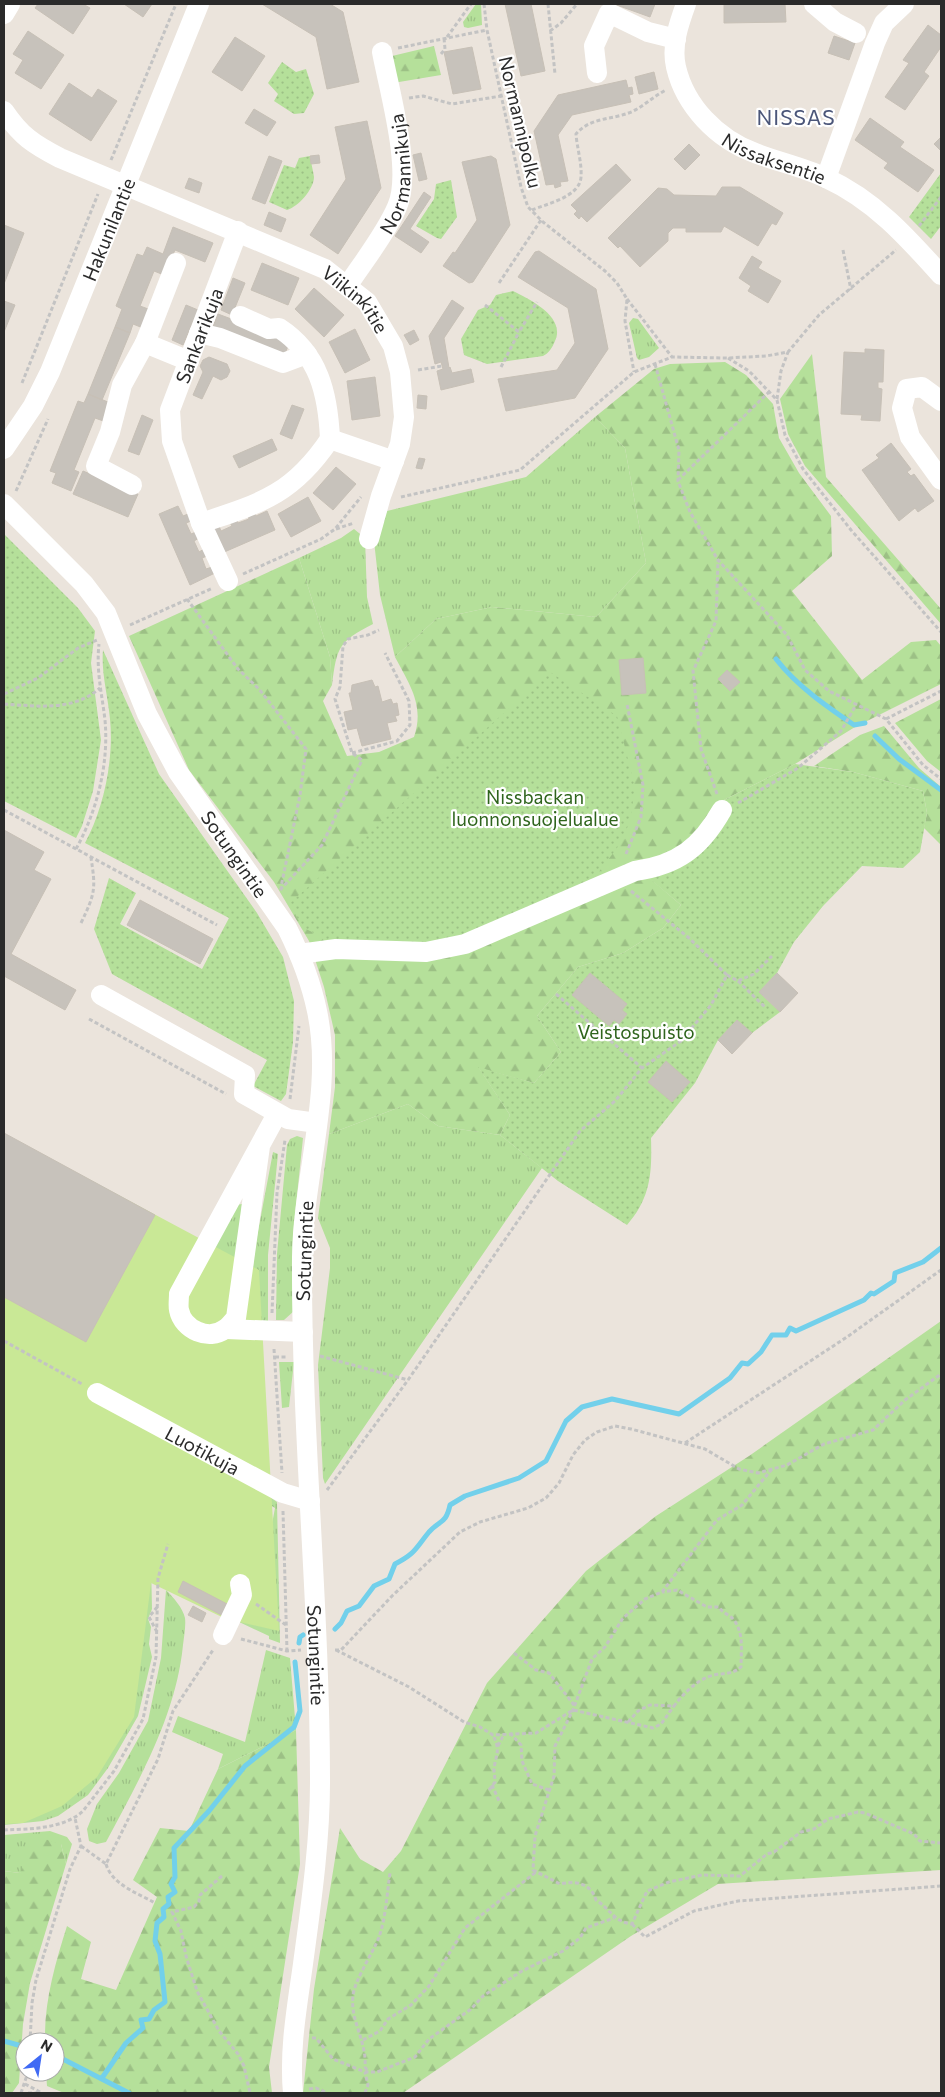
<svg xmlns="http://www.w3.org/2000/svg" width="945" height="2097" viewBox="0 0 945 2097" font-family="Commissioner,sans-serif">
<defs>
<pattern id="grass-tufts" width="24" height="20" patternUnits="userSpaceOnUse" patternTransform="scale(1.25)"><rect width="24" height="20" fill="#b5e09a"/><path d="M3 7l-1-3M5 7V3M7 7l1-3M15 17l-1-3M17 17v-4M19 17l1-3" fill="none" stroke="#9cc085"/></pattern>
<pattern id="forest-firs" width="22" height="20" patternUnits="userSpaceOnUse" patternTransform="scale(1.25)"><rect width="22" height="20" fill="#b5e09a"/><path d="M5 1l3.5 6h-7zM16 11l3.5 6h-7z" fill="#9cc085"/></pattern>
<pattern id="park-dots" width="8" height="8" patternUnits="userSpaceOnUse" patternTransform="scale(1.25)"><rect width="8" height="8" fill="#b5e09a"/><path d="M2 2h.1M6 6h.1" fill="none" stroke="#9cc085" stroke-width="1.8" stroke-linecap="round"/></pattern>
</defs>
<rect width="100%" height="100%" fill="#ebe4dc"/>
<path fill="url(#grass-tufts)" d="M476,4H481L482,25L468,28L464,27L463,22Z
M633,318L638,319L659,348L649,357L639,360L637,358L629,323Z
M595,417L625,448L646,563L596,617L492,607L436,619L395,657L380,595L374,541L387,511L526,477Z
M354,529L365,538L367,597L373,624C338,642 337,647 332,685L330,657L299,558L341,538Z
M408,1104L438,1126L500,1135L542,1168L325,1484L323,1478L318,1365L330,1268V1248L318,1218L329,1134Z
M297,1136L303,1138L293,1234L294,1311L284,1320H276L277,1254L287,1145L290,1139Z
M273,1152L278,1154L268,1255V1321L248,1319L255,1247Z
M242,1204L233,1298L188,1292L236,1205Z
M279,1362H294L289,1407L282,1408Z
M270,1497L277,1502L280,1643L269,1639V1636L237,1621L264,1567L275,1508L267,1503Z
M151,1562L152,1609L148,1619L151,1627L149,1644L152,1657L138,1716L108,1768L88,1795L58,1816L43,1821L4,1825V1808Z
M166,1590C173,1597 183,1608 185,1618C186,1626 184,1637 183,1645C176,1716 139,1780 106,1842L97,1844L89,1841L87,1829L97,1804L119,1773L148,1721L161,1658Z
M266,1650L290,1658L296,1730L218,1769L223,1754L172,1732L178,1716L245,1742Z
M50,1831L67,1837L72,1844L66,1864L61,1844L20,1873L4,1871V1835Z"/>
<path fill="url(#forest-firs)" d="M434,46L441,75L393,83L392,56Z
M812,354L826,477L941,609V624L805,466L788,434L780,399Z
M725,362L746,375L773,404L779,438L799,473L831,516L832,556L792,591L862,680L911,642L936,640L941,646V684L855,727L795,764L714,805L699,828L684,843L658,859L633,864L681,905L663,928L623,953L578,967L537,1016L561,1052L534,1083L479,1068L510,1115L500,1135L438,1126L408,1104L329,1134L335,1087V1035L324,987L309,941L274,882L189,770L129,636L299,558L330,657L332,685L323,701L347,756L379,752L414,737C425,705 409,684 395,657L436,619L492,607L596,617L646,563L625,448L595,417L654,369L670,364Z
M941,699V772L927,761L895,723Z
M884,726L919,768L941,787V845L924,828L927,813L923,791L853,772L814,766L860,735Z
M941,1321V1870L718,1884L631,1936L403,2093H303L314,1989L340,1828L360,1859L383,1872L401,1851L487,1683L586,1571L656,1516L749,1456Z
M296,1730L300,1864L269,2067L272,2093H64L47,2086L46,2072H55V2042H45C44,2002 55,1964 67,1926L91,1942L81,1979L116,1990L157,1897L133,1880L160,1828L189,1831L218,1769Z
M38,1837L61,1844L66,1864L30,1983L23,2024L19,2083L12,2093H4V1871L20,1873Z"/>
<path fill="url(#park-dots)" d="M282,62L296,72L306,69L314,94L304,113L294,114L274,101L278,94L268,83Z
M310,156C311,163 313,170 314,177C314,189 298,207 287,210L269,202L284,165L295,168L299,158Z
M941,173V226L931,239L909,217Z
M451,180L457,217L441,239L437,238L416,226L434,199L436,184Z
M513,291C531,300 566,317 555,341C552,348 549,353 543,356L487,364L464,355L461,339L478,310L490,305L496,295Z
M4,534L78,608L95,631L91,663L101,740L93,791L82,826L76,838L4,801Z
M103,650L159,774L257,913L283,957L294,1001L293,1042L286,1094L281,1101L253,1086L267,1060L112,974L94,929L109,878L136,893L120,924L202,969L229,918L85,843C104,808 114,759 110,719C108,696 101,673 103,650Z
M550,672L617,716L635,787L630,822L617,848L592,881L481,931L414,945L334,943L302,927L290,903Z
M795,764L853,772L923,791L927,813L920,852L903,868L862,866L823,906L794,942L777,973L759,992L780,1012L752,1033L737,1020L718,1040L695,1083L651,1138C652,1172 651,1198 627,1225L558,1181L500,1135L510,1115L478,1067L534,1083L561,1052L537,1016L578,967L623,953L663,928L681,905L632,864L658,859L684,843L699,828L714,805Z"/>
<path fill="#c9e896" d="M4,1134L259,1270L279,1631L226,1619L151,1583L134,1717L97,1777L62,1806L23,1823L4,1824Z"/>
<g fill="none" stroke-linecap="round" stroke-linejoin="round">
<path stroke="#72d0eb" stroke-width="5" d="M776,659C797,686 826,706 854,725L865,723
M875,736L899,759L941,790
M335,1629L341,1623L347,1611L359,1606L374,1586L389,1579L395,1564C416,1553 415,1549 429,1532C440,1520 446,1524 450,1505L465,1496L519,1478L546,1461L566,1421L582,1407L612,1399L679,1414L730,1378L742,1363L748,1364L761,1352L772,1335H786L790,1328L796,1331L864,1300L871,1293L874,1294L894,1281L895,1273L923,1262L941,1248
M299,1643L300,1637L303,1635
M4,2041L25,2047
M55,2055L129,2093
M102,2078L126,2043L143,2028L141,2020L149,2019L154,2010L165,2002L160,1954L155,1941L157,1923L164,1917L163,1909L169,1904L168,1897L175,1892L171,1884L175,1877L174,1848L209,1811L245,1766L294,1727L300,1711L295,1662"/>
</g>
<path fill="#c7c2bb" stroke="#c7c0b6" d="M38,4H83L90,8L73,34L35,8Z
M124,4H152L143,17Z
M262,4H330L343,12L359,82L327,89L316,37Z
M505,4H531L545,71L521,76Z
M614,4H655L650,17Z
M724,4H785L786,22L724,23Z
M928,25L941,35V47L924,72L929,76L905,110L885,97L909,63L903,60Z
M28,31L64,55L41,89L15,73L23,60L13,54Z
M834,36L855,43L849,60L828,53Z
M235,37L265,56L242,91L212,72Z
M472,47L481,89L453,94L444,52Z
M654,72L658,89L639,94L635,77Z
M626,80L628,88L632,87L633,94L629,95L631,102L572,115L558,135L568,181L560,182L561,186L555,188L554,184L546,185L534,131L558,95Z
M69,83L92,98L98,89L117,101L91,141L49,114Z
M254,109L276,122L267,136L245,123Z
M870,118L904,142L900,147L934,170L918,192L884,168L888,163L855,140Z
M367,121L381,188L338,254L310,235L346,179L335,127Z
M941,137V151L934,144Z
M689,144L700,155L685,170L674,159Z
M421,153L427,179L419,181L413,155Z
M319,155L320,163L311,164L310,156Z
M269,156L282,161L265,204L252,199Z
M491,156L496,159L510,225L473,282L469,283L443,266L453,252L455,253L477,220L462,162Z
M616,164L631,180L587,222L581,216L579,219L574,214L577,211L571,205Z
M189,178L202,183L199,193L185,188Z
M722,187H740L783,213L776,225L772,223L758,246L724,226L721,232H686V228H673L668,233V241L640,267L620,246L618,248L608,238L658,188L667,189L674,195L716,196Z
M424,192L431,197L410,229L429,242L421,253L395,236Z
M269,212L286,219L281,232L264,225Z
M4,225L24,233L4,284Z
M173,227L213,243L205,262L175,250L164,275L154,271L140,306L151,310L143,328L133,324L130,333L115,327L122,309L116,306L137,254L143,256L147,247L163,254Z
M539,251L596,289L608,349L575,398L506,411L498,379L557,370L575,343L568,308L518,277L535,252Z
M752,256L762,262L758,268L781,281L768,303L748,291L751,286L739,278Z
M262,263L299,278L288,305L251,290Z
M233,278L245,283L232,315L221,310Z
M314,288L344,315L324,337L295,309Z
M452,300L464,308L444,338L449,368L450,367L452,373L471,369L474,382L441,390L437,371L443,369L441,362L435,364L429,336Z
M4,301L15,305L4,332Z
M186,305L198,310L183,345L172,340Z
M218,314L290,341L284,356L212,329Z
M115,327L130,333L102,400L88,394Z
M355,329L370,360L345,373L329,342Z
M414,330L419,340L410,345L404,335Z
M865,349L884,350L883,382H878V388L882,389L880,421L861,420L862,415L841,414L844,352L865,353Z
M209,357L227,364L230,371L227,377L221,380L213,376L202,399L193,395L203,372L200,366L203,360Z
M375,377L380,416L352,420L347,381Z
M88,394L113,404L106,422L95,418L74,470L79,472L71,491L52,483L56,473L50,471L78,401L84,403Z
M418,395L427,396L426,409L417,408Z
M292,405L304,409L292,439L280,434Z
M142,415L153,420L139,455L128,451Z
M272,439L277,450L239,468L233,456Z
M891,443L911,469L907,472L911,476L914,474L934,501L918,512L915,508L899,521L862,470L879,458L876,455Z
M419,458L425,459L422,469L416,468Z
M336,467L356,484L333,510L313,493Z
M83,471L138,494L128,517L73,494Z
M308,497L321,521L291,537L278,514Z
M178,506L183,516L188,514L191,521L186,523L191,534L196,532L199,538L194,541L199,552L204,549L207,556L202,558L206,569L212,567L215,573L190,585L159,514Z
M253,511L256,516L267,511L275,530L222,553L212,529L219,526L221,531L232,526L229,521L236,518L238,523L249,519L247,513Z
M643,658L646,693L622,695L619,660Z
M727,670L740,682L730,691L718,679Z
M372,680L375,687L378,686L382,702L391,699L393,704L397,703L399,715L395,716L397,721L387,723L391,739L362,746L357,728L348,730L344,712L353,710L349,693H351L352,685Z
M4,830L44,852L34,870L51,879L11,954L76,990L65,1010L4,976Z
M140,900L213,939L200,964L127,925Z
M590,973L627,1004L622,1010L627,1014L619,1024L614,1020L609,1026L572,995Z
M777,973L798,993L780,1012L759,992Z
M737,1020L752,1033L732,1054L718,1040Z
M666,1061L690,1082L672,1102L648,1082Z
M4,1133L155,1215L86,1342L4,1297Z
M183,1581L231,1606L225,1617L178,1592Z
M193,1606L206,1613L202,1622L188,1615Z"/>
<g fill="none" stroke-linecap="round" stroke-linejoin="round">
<path stroke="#c3c3c3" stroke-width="3" stroke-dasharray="4 2.5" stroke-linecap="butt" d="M484,4L487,30
M548,4L555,74
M550,31L561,23L577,4
M447,37L471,4
M398,48L487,30L521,187L528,207L543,222L605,271L617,283L627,299L625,321L634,372
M441,54L445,49L444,38
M409,98L423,96L452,104L501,96
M111,160L176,4
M532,210C546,204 580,197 581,177C582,163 577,148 576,134C592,115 617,121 637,109C647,103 656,95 666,90
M919,226L941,197
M843,250L851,290
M499,283L541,220
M627,299L672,357
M485,305L519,332L537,302
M728,358L749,371L777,400L785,435L803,469L851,530L941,632
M655,364L679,450L678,481L690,512L718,560L787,635L805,670L829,691L886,719L923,765L941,779
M501,367L519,332
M418,370L442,366
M22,383L98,194
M777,399L781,371L788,352
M678,480L769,392
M16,491L48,419
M401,497L520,470L634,372L672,357L727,358L766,356L788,352L819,315L896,250
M336,529L354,523
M243,574L321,539L335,529L361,497
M187,599L238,669L259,689L306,749L300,795L281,887
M130,625L213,588
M4,694L38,678L78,648L97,640
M4,704C38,706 72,712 100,688
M886,719L941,691
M352,753L397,741L410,725L409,701L385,653
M717,794L701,749L693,671L716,621L718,561
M738,803L798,768L841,731L856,705
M4,810L217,925
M76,849C97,811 109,764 105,720C102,694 96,671 99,644
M626,854L641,817L643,785L627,704
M280,890L322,845L362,760L352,753L335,699L340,687L343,646L348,639L368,635L379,630
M81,923C95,894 96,889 91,858
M727,975L738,981L754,974L772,956
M738,981L766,1008
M556,994L642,1068
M89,1019L226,1094
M290,1099L299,1026
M272,1313L277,1193L285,1140
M4,1341L82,1384
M274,1349L282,1473
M320,1356L408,1380
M275,1357H287
M685,1443L847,1337L941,1270
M772,1469L742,1505L717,1520L662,1592L645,1599L623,1618L605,1647L592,1659L573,1710L555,1746L554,1776L535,1836L533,1870L560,1884C577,1880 591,1884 596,1900C610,1909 614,1922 632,1924L647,1891L669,1882L702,1875L740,1876L767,1854L774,1852L801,1832L814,1829L828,1819L858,1812L865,1813L914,1834L920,1841L941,1843
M327,1490L408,1380L580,1131L615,1101L642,1068L681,1041L711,1005L727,975L689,938L631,891
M283,1511L287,1651
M256,1604L286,1625
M157,1632L149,1617L158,1606
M241,1639L287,1651L301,1650
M335,1650H341L392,1596L460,1532L480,1522L528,1508L546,1498L559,1483L573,1455L585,1440L597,1432L615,1426L631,1429L705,1449L739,1469L758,1473L787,1465L824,1444L873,1430L905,1400L941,1374
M336,1650L409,1687L464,1722L480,1727L493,1735L536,1733L573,1710L653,1728L661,1724L674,1706
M514,1653L536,1670L549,1673L574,1705
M628,1722L638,1711L650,1705L674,1706C682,1695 695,1682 708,1677C719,1672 731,1676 741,1667C741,1650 744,1634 734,1620C729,1614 723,1614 719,1607H707L677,1590L662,1592
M510,1733L521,1745L522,1761L532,1784L549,1790
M498,1746L504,1734
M492,1785L500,1803
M489,1790L495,1782C495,1777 494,1773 494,1769C496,1753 501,1751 493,1735
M4,1830C29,1829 64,1829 83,1811L114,1771L143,1719L156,1657L158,1578L168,1544
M81,1846L106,1864L158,1759L173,1711L213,1650
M106,1864C112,1885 138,1893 155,1903
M222,1876L200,1895L199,1901L194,1907L172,1912L181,1931L186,1956L197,1991L219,2031L238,2054L244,2066L250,2093
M632,1924L645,1937L694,1911L738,1901L941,1886
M312,2038H316L333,2059L365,2072H377L415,2057L429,2039L471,2009L483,1996L522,1971L563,1951L580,1938L586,1928L614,1918
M363,2040L380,2031L388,2019L411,2005L429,1986L465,1928L536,1872
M30,2042L32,2003L36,1980L70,1869L81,1846L75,1818
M367,2070L365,2067C367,2041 350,2021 353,1996C354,1981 373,1953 379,1937C386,1917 387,1893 390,1873
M25,2084L42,2093
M309,2089L316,2088L327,2093
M21,2093L28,2072
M28,2093H40
M365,2093L368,2085L365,2072"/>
<g stroke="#fff" stroke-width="20">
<path id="s1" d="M686,4C679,23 671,46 676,67C685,106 717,139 755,153C778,162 803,167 826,178C874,200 907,237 941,275"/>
<path d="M814,4L835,22L856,33"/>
<path d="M4,14L10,4"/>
<path d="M597,73L594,46L609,13L648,32L676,39"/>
<path id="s2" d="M4,111C21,136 33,144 60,158L325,269L367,302L393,346L400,372L404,417L400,444L381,496L369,539"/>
<path d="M826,178L875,43L884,23L904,4"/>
<path d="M176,263L145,343L189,361"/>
<path id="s3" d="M348,285C364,261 386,233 397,207C413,172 389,90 382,52"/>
<path d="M240,316L269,329L279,328C319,354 328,394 330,439"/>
<path d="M199,333L220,338L283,363L307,354"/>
<path d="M941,401L922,387L907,389L902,408L910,437L941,480"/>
<path id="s4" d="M4,449L33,406L50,372L199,4"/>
<path d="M132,485L96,466L110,432L122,385L145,343"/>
<path id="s5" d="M4,504L84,584L106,613L147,714L178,772L287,928C300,954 311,982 317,1011C334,1090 303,1176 302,1257C301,1432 320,1607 320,1782C320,1843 311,1904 303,1964C297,2007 289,2050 293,2093"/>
<path id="s6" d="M201,523L172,441L170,410L238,231"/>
<path d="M228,581L201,523C262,503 293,494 330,439L394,461"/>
<path d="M299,954L336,949L426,952L465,944L635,871C678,865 701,847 722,810"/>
<path d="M101,995L245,1075L244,1094L288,1119L317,1123"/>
<path d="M260,1146L236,1318C233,1321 229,1327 225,1329C209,1341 183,1330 179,1310C178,1306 179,1299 179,1294L277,1114"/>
<path d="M226,1329L303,1332"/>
<path id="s7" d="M97,1393L283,1493L310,1501"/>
<path d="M223,1635L242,1595L240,1584"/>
</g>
</g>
<g text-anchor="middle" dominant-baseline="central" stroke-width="4.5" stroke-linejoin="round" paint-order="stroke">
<g font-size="19" fill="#2a2a2a" stroke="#fff">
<text transform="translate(521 122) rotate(77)">Normannipolku</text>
<text stroke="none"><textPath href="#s1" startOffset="206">Nissaksentie</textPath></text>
<text stroke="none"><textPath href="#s3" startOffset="125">Normannikuja</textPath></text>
<text stroke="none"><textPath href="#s4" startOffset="244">Hakunilantie</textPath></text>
<text stroke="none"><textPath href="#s2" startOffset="405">Viikinkitie</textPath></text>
<text stroke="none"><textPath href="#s6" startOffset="198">Sankarikuja</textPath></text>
<text stroke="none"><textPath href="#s5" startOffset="424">Sotungintie</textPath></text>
<text transform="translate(304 1251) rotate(-88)">Sotungintie</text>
<text stroke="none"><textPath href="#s7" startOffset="120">Luotikuja</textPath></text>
<text stroke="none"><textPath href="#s5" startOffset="1249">Sotungintie</textPath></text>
</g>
<g font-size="19" fill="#2e641c" stroke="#fff">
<text x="535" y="796">Nissbackan<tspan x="535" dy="22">luonnonsuojelualue</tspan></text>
<text x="636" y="1031">Veistospuisto</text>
</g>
<g font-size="21" letter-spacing="1" fill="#4b5679" stroke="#fff">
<text x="796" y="116">NISSAS</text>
</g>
</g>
<rect width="945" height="2097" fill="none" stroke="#2a2a2a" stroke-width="10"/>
<g transform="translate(40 2057) rotate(30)"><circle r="24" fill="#ffffff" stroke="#aaaaaa"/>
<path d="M0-4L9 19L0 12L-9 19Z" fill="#406af4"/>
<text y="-8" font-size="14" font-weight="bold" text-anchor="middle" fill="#2a2a2a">N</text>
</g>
</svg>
